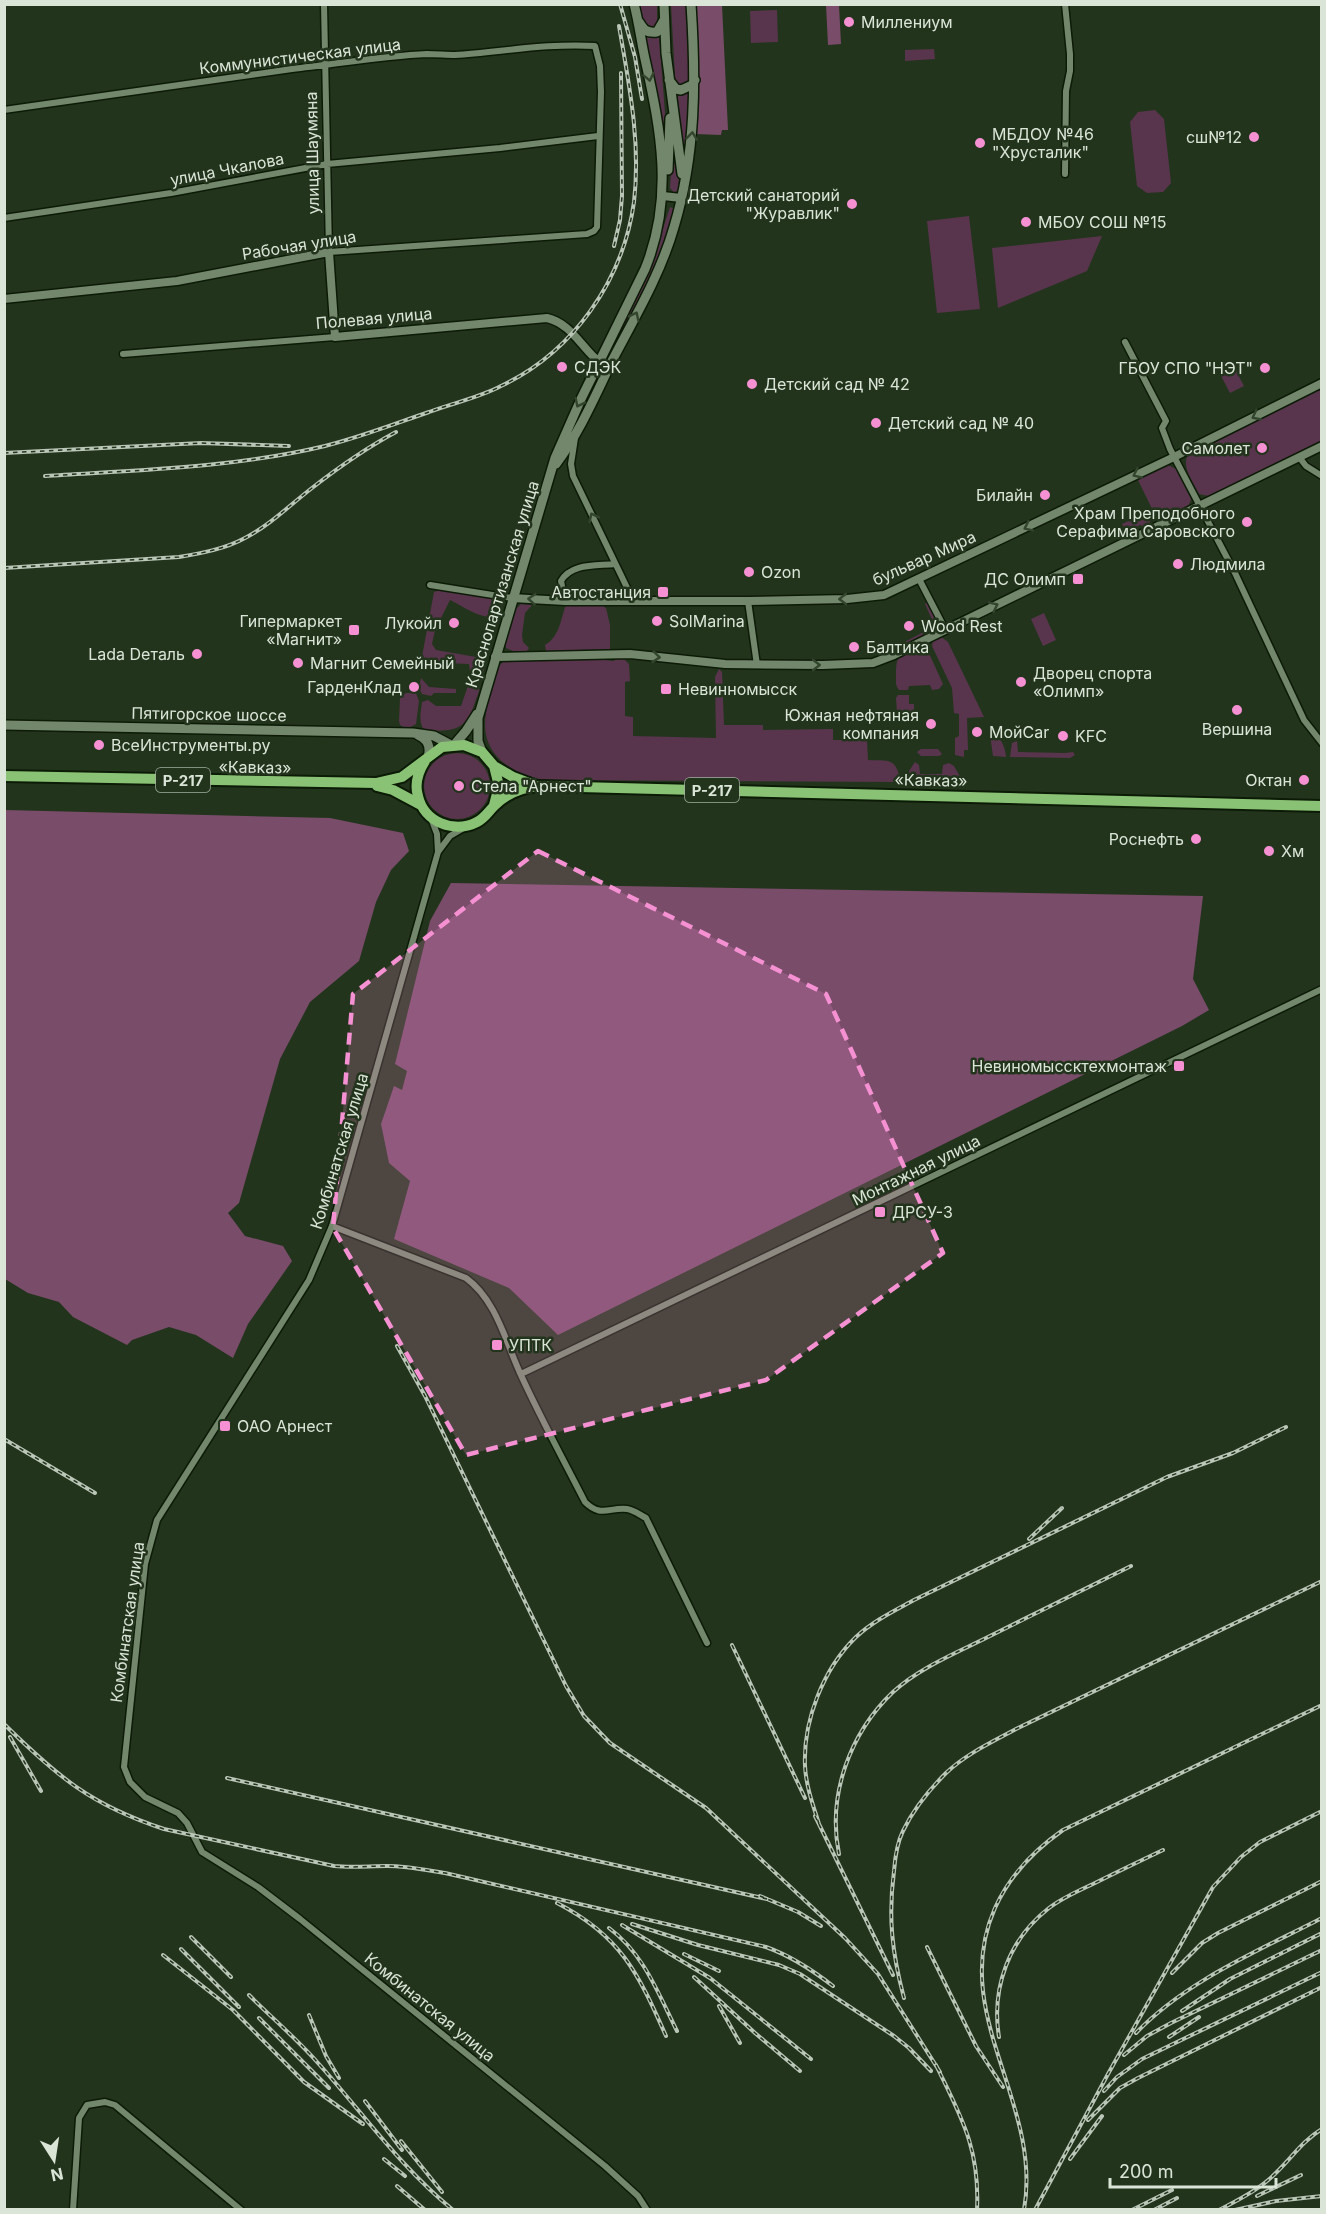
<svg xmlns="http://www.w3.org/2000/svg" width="1326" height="2214" viewBox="0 0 1326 2214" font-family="Inter,sans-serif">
<rect width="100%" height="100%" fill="#23341d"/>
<path fill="#58354c" d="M639,5H657V26L653,30L645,25Z
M671,5H687L689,81L687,85L681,87L677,84L675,77Z
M777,10L778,42L751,43L750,11Z
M643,33L659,35L666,126V151Z
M934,49L935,59L905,61V50Z
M693,89L684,155L677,92Z
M1155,110L1164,119L1171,183L1163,192L1147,193L1137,186L1130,122L1138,112Z
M673,141L679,175L678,190L674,193L670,188Z
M670,207L675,209L665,242L641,296L606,362L604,360L655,253Z
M969,216L980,309L937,313L927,221Z
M1102,236L1087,271L998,308L992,248Z
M1234,367L1244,386L1230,393L1220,374Z
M1317,390L1321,391V442L1209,496L1199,494C1193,481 1180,466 1189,453Z
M1166,464L1176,469L1191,499C1189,508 1182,511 1174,508L1156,517L1138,480L1139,478Z
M1146,513L1151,518L1149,526L1145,527L1140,525L1126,531L1122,524Z
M440,590L498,598L503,601C501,634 463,606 450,600L435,630L432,644L436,650L476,657L484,668V671L479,675L470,671L469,664L421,662L434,592Z
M927,602L939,623L938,628L894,651L897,646L935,626L925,604Z
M521,604L532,605L525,613L522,635L523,642L529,648L526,652L513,651L506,648V643L516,609Z
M569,605H602L606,608L610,625V649L546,651L545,645C558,638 561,621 565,607Z
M1044,613L1056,640L1043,646L1031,619Z
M489,626L494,627C495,635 491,648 485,653L483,645Z
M940,636L948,642L984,717L967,718L968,750H964V757L955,755V738L959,736V714L954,713L952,688L932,646L933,640Z
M920,646L928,651L943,684L939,689L932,690L930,685L909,686L908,690H899C895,685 896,682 896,676C896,652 900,656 920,646Z
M619,658H623L629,664L630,681L625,682V716L633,717V736L716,738L715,677L719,669L722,672L724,725H763V730L833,729V740H867L868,760C888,761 896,757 900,780L894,782L546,780C517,776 486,759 485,726C485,707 493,685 498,667L504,661L596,659L613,661Z
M421,678L429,687L456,689V693H434L431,696L422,694L419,688Z
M471,679L477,681C481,688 479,692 476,699C466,731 455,732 424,730C418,722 421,711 422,702L428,700L436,706H461L469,683L466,682Z
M406,693H416L419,701L416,724L407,729L400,725L399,721L400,698Z
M898,695H909V704H914V714L897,712L896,698Z
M993,732C1000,735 1006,749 1006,757L993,756L990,735Z
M1017,741L1018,752L1065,753L1073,752L1075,755L1070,758L1010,757L1012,743Z
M921,749H938L942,754L939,756H921L917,752Z
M424 786a33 33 0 1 1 66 0a33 33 0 1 1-66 0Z
M915,762L919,765L920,774H942L943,765L949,763L954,766L962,780H910L909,771Z"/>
<path fill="#794c69" d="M693,5H722L728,130H722L721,135L695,134Z
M826,5H839L841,44L828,45Z
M5,810L330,818L403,833L409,851L391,870L376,902L359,961L310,1002L280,1059L239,1203L228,1213L245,1236L283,1246L292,1261L248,1324L233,1358L196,1335L169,1327L132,1340L127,1345L73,1317L59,1302L28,1293L5,1279Z
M451,883L1203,896L1193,979L1209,1010L1182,1026L558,1335L509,1288L394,1239L410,1181L389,1163L381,1124L394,1086L402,1090L407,1071L395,1064L430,921Z"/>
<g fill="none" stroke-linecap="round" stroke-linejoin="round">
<defs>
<path id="minor" d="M1065,4L1070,54V71L1066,91L1065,174
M4,110C100,96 196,82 292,69C337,64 382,56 427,54C437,54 446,55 455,55C501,52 548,43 595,46L600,66L601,92L597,227L594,231L587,234L329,252L324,4
M4,218L171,193L327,164L500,148L598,136
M1125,342L1166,421L1162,428L1170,449L1235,573L1304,720L1322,743
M123,354L335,337
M575,438L571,464L573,476L633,600
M1299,457L1306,466L1322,476
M919,579L945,629
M430,585L512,598
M565,601L561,581C571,563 596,566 615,564
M748,601L757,665
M431,818L437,834L438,852
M462,829L450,836L438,852L332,1226L309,1280L157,1520L145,1564L124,1767L130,1782L145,1797L178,1813L187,1823L202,1852L258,1887L300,1919L605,2166L638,2196L647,2210
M332,1226L466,1278C496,1300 505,1340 520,1373C540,1417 563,1459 585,1502C601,1518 609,1507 627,1509C634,1510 640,1515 646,1518L707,1643
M521,1374L1322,989
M73,2210L79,2118L87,2105L105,2102L115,2105L241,2210"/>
<path id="tertiary" d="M663,196L681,198
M4,299L177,281L329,252L335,337L547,318C576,325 584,356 609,368
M512,598L565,601H748L847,599L884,595L1174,457L1322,383
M495,657L630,654L725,664L823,665L873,663L894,655L1322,446"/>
<path id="secondary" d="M664,4L666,53L682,174
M639,22C644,30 646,33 657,32L664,20
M669,80L676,89L681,90L692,85L695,80
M668,170L670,118
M556,464C580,432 596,394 613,359C635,317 661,273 674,227C696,154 696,80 691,4
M4,725L413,733L434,736L451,745
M418,735C428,739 431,747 428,757
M454,745L466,731L477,714
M482,752L478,741V718L555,458L581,399L645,269C674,198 661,131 645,59C641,41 639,23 634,4"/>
<path id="trunk" d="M425,761C418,772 414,783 418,796C424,822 454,834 477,822C485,818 488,812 494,806C506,794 523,787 540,786L1322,806
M494,766L513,777L534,785
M4,776L376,783L402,777L442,747L464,745L482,752L494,766L499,786L494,805
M377,786L393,790L421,805"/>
</defs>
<use href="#minor" stroke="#0c1b06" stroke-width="9"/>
<use href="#tertiary" stroke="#0c1b06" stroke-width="11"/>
<use href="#secondary" stroke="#0c1b06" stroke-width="12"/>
<use href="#trunk" stroke="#0c1b06" stroke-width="14"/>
<use href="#minor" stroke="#73876d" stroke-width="6"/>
<use href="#tertiary" stroke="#73876d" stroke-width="8"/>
<use href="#secondary" stroke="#73876d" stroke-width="9"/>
<use href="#trunk" stroke="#8ac275" stroke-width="10"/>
<defs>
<path id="rail" d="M620,4L635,57L642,99
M614,246L620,220L622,196L621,73
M4,453L201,443L289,446
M45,476C139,470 233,468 325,446C361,437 394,424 429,412C453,403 478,398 501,386C573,352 623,281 634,202C641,142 629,84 619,26
M4,568L179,557C202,553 225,549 245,538C270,525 290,505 312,488C339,467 366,448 396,432
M397,1346L425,1396L566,1686L584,1716L610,1743L706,1808L845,1938L878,1974L940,2072
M4,1439L95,1493
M1029,1539L1062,1508
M732,1645L805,1798
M4,1724C58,1777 91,1805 164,1829L334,1866C352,1868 369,1866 387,1866C407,1866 426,1870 445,1873L766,1947C791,1956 811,1969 833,1986
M10,1737L41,1791
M227,1778L767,1899
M815,1816L893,1975
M819,1824C813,1805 806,1786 805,1766C803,1721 823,1669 856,1637C873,1621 894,1611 914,1600L1167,1477L1233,1453L1286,1427
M839,1854C827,1795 850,1733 893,1692C919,1668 956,1653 988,1637C1035,1614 1083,1590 1131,1566
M760,1896L798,1912L821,1926
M557,1903C621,1936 638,1973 666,2036
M632,1924L698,1945L779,1965L800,1974L894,2036L909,2048L931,2071
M622,1925L710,1978L811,2059
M609,1928C644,1954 658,1993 677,2031
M191,1937L231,1977
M927,1947L976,2046L1003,2087
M181,1949L239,2007
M684,1954L719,1971
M163,1955L233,2010L304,2082L363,2124
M1172,1973L1202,1943L1218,1933L1322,1881
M694,1977L755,2033L800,2071
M249,1995C272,2018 297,2039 318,2063C363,2113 400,2167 453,2210
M904,1998C892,1953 888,1917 894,1871C895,1858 897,1843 903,1831C913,1810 930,1789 946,1773C966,1754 992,1742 1016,1729L1322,1581
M719,2006L740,2043
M1182,2011L1230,1979L1322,1933
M309,2015L326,2056L339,2078
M259,2018L329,2088
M1136,2033C1186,1981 1258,1951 1322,1918
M999,2037C991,1988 1009,1939 1049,1908C1062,1898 1078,1891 1093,1884C1117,1872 1140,1861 1163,1850
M1169,2037L1199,2017
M1124,2055L1147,2036L1171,2023L1322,1950
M936,2065C961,2117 980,2148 977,2210
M1104,2091L1117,2077L1142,2059L1322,1972
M365,2101L402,2150
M1088,2120L1120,2088L1138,2078L1322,1987
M401,2141L442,2192
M384,2159L405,2176
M1070,2159L1102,2116
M397,2186L425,2210
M1257,2196L1301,2175
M1024,2210C1043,2102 948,2014 995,1908C1010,1875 1033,1851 1063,1830L1322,1705
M1035,2210L1108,2074L1213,1887L1241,1857L1260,1842L1322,1811
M1132,2210L1172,2190
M1154,2210L1177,2198
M1219,2210C1236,2201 1253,2193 1267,2181C1287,2165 1300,2142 1322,2129
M1235,2210L1276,2201L1322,2196"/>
</defs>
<use href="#rail" stroke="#bac6b7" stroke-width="4"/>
<use href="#rail" stroke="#23341d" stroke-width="1.5" stroke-dasharray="4.5" stroke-linecap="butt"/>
</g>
<defs><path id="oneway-chevron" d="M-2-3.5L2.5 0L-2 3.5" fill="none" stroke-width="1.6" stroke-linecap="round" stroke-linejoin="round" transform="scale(1.5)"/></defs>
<g stroke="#33452d">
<use href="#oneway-chevron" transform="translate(649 77) rotate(78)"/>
<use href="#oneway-chevron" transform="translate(692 136) rotate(-83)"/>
<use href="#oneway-chevron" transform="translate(635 316) rotate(-64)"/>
<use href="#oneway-chevron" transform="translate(579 403) rotate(116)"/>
<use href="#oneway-chevron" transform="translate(1256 416) rotate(153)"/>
<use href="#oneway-chevron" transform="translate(1137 474) rotate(155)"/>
<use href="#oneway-chevron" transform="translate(593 517) rotate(-116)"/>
<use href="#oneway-chevron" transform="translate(1028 527) rotate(154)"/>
<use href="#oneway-chevron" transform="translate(532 599) rotate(-176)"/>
<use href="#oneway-chevron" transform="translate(843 599) rotate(179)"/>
<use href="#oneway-chevron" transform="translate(994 606) rotate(-26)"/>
<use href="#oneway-chevron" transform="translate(656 657) rotate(6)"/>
<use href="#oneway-chevron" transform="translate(816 665)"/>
</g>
<path fill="#f591d2" fill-opacity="0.2" stroke="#f591d2" stroke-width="4.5" stroke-dasharray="12 8" stroke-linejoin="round" d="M538,851L826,994L943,1253L766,1380L466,1455L333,1228L353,994Z"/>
<g fill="#f591d2" stroke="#23341d" stroke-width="2">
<circle cx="849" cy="22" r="6"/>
<circle cx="1254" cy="137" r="6"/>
<circle cx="980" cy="143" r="6"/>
<circle cx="852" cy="204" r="6"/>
<circle cx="1026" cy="222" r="6"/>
<circle cx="562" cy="367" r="6"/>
<circle cx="1265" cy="368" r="6"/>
<circle cx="752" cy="384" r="6"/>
<circle cx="876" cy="423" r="6"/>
<circle cx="1262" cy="448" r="6"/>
<circle cx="1045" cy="495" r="6"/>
<circle cx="1247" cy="522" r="6"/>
<circle cx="1178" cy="564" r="6"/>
<circle cx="749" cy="572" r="6"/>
<rect x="1072" y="573" width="12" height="12" rx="3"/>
<rect x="657" y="586" width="12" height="12" rx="3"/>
<circle cx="657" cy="621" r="6"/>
<circle cx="454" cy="623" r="6"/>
<circle cx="909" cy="626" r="6"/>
<rect x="348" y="624" width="12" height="12" rx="3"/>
<circle cx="854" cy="647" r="6"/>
<circle cx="197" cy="654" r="6"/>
<circle cx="298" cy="663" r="6"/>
<circle cx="1021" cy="682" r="6"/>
<circle cx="414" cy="687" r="6"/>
<rect x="660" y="683" width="12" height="12" rx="3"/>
<circle cx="1237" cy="710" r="6"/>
<circle cx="931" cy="724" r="6"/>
<circle cx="977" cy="732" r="6"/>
<circle cx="1063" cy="736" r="6"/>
<circle cx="99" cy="745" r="6"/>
<circle cx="1304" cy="780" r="6"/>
<circle cx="459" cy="786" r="6"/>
<circle cx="1196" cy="839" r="6"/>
<circle cx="1269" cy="851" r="6"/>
<rect x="1173" y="1060" width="12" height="12" rx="3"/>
<rect x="874" y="1206" width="12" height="12" rx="3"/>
<rect x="491" y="1339" width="12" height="12" rx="3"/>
<rect x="219" y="1420" width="12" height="12" rx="3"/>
</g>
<g text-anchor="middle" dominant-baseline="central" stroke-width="5" stroke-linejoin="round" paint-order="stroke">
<g fill="#23341d" stroke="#a3b09f" stroke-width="1.5">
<rect x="156" y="768" width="54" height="24" rx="4.5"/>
<rect x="685" y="778" width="54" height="24" rx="4.5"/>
</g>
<g font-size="15" font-weight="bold" fill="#dae5d7">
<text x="183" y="780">Р-217</text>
<text x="712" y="790">Р-217</text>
</g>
<g font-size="16" fill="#dae5d7" stroke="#23341d" text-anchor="start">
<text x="861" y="22">Миллениум</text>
<text x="992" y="134">МБДОУ №46<tspan x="992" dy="18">"Хрусталик"</tspan></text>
<text x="1242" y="137" text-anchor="end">сш№12</text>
<text x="840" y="195" text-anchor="end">Детский санаторий<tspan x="840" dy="18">"Журавлик"</tspan></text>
<text x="1038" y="222">МБОУ СОШ №15</text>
<text x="574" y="367">СДЭК</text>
<text x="1253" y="368" text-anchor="end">ГБОУ СПО "НЭТ"</text>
<text x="764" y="384">Детский сад № 42</text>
<text x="888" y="423">Детский сад № 40</text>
<text x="1250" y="448" text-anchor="end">Самолет</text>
<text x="1033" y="495" text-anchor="end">Билайн</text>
<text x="1235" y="513" text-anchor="end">Храм Преподобного<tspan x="1235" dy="18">Серафима Саровского</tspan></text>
<text x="1190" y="564">Людмила</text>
<text x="761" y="572">Ozon</text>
<text x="1066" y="579" text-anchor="end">ДС Олимп</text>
<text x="651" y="592" text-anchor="end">Автостанция</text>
<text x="342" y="621" text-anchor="end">Гипермаркет<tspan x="342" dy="18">«Магнит»</tspan></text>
<text x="669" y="621">SolMarina</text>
<text x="442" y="623" text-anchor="end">Лукойл</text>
<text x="921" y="626">Wood Rest</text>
<text x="866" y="647">Балтика</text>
<text x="185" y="654" text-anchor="end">Lada Dеталь</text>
<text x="310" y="663">Магнит Семейный</text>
<text x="1033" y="673">Дворец спорта<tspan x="1033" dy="18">«Олимп»</tspan></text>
<text x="402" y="687" text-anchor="end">ГарденКлад</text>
<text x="678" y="689">Невинномысск</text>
<text x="919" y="715" text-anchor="end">Южная нефтяная<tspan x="919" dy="18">компания</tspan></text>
<text x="1237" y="729" text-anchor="middle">Вершина</text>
<text x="989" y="732">МойCar</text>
<text x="1075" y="736">KFC</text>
<text x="111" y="745">ВсеИнструменты.ру</text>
<text x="1292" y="780" text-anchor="end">Октан</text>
<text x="471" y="786">Стела "Арнест"</text>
<text x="1184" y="839" text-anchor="end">Роснефть</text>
<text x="1281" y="851">Хм</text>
<text x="1167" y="1066" text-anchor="end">Невиномыссктехмонтаж</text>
<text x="892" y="1212">ДРСУ-3</text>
<text x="509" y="1345">УПТК</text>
<text x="237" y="1426">ОАО Арнест</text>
</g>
<g font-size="16" fill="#dae5d7" stroke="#23341d">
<text transform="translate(300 56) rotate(-7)">Коммунистическая улица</text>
<text transform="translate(312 153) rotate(-91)">улица Шаумяна</text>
<text transform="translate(227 169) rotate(-11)">улица Чкалова</text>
<text transform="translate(299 245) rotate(-9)">Рабочая улица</text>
<text transform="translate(374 318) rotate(-5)">Полевая улица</text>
<text transform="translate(924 558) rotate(-24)">бульвар Мира</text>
<text transform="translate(502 584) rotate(-73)">Краснопартизанская улица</text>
<text transform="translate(209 714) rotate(1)">Пятигорское шоссе</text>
<text transform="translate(255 767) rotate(1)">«Кавказ»</text>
<text transform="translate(931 780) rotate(1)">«Кавказ»</text>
<text transform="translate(339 1151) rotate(-73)">Комбинатская улица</text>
<text transform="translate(916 1170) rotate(-26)">Монтажная улица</text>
<text transform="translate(127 1622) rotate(-82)">Комбинатская улица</text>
<text transform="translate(430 2007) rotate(39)">Комбинатская улица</text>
</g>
</g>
<rect width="1326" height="2214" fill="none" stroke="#dae5d7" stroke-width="12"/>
<g transform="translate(54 2160) rotate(168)" stroke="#23341d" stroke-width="4.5" paint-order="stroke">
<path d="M0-4.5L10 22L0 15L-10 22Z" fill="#dae5d7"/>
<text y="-9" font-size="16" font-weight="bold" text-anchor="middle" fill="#dae5d7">N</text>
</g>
<path d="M1110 2178v9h166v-9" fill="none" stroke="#dae5d7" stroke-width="3"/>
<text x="1119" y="2178" font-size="18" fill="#dae5d7" stroke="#23341d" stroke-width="4.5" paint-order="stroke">200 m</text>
</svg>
